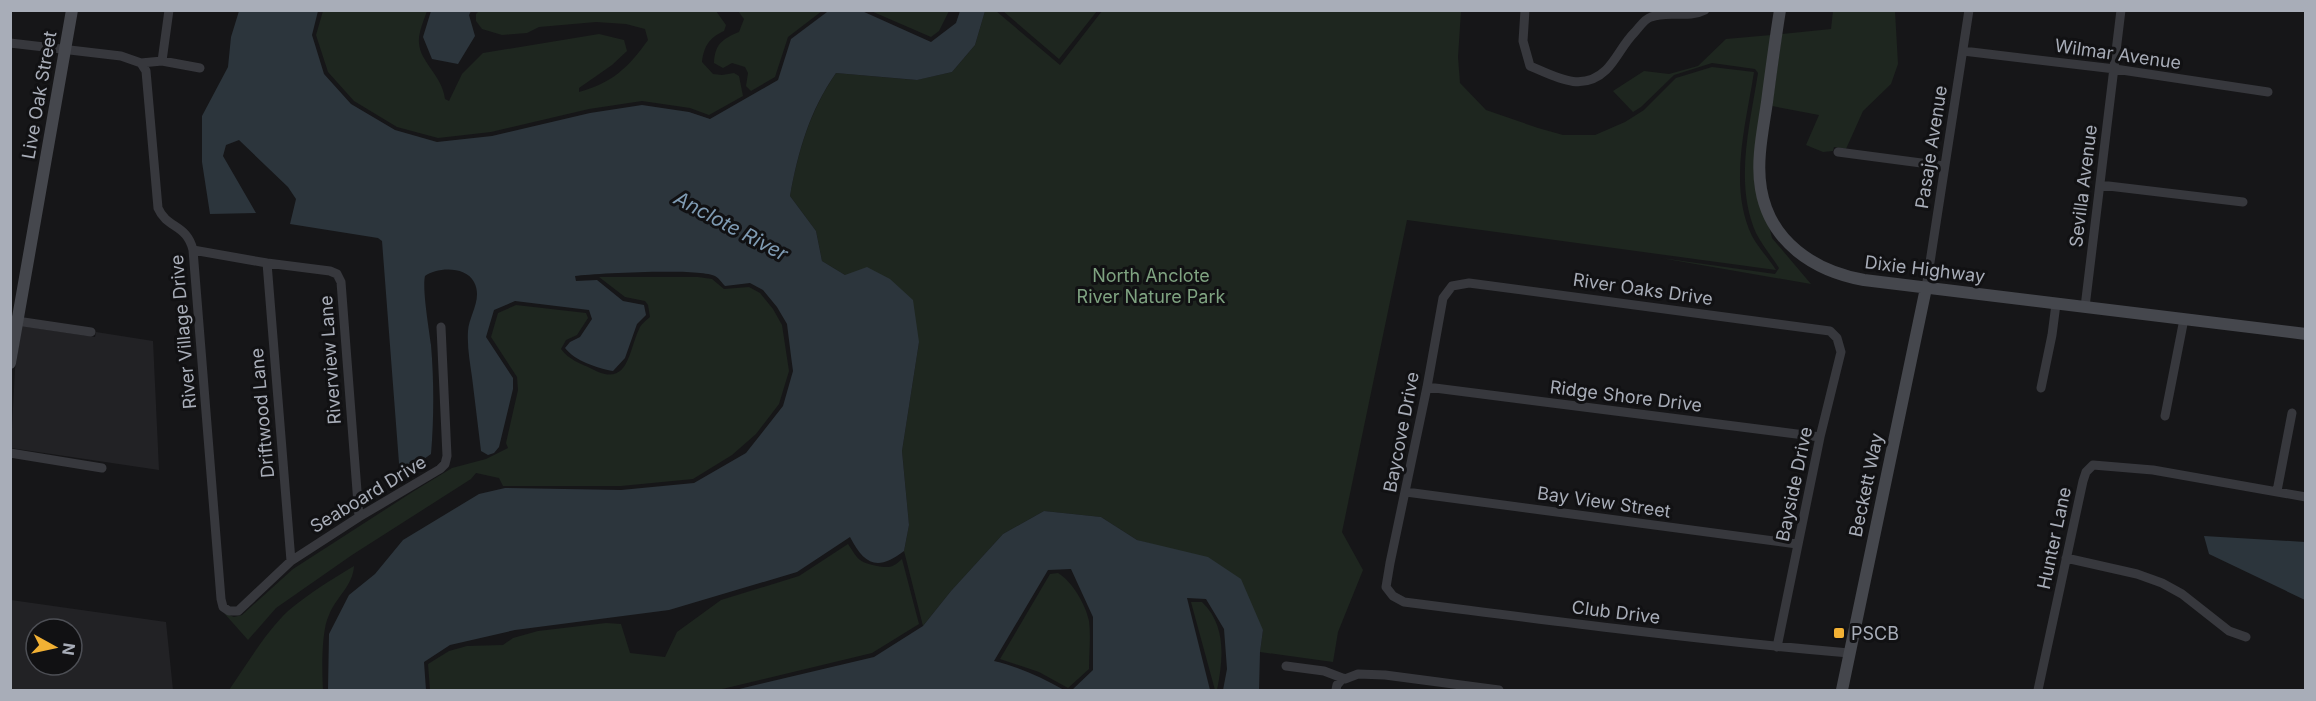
<svg xmlns="http://www.w3.org/2000/svg" width="2316" height="701" viewBox="0 0 2316 701" font-family="Inter,sans-serif">
<rect width="100%" height="100%" fill="#161618"/>
<path fill="#222225" fill-rule="evenodd" d="M22,326L95,337L96,332L153,341L159,470L11,448L15,369Z
M11,600L166,622L173,690H11ZM36,629H72V665H36Z"/>
<path fill="#1e261f" d="M323,11H427C424,20 418,33 419,43C420,62 442,75 445,99L449,101L462,74L483,53L599,34L624,40L627,51L612,65L579,88V92C612,83 628,68 648,40L645,29L626,24L596,22L539,27L527,33L502,35L482,29L476,21V14L479,11H716L726,25L724,31C709,38 704,46 702,62L713,74L722,75L734,73L739,76L743,96L709,115L690,108L642,101L589,109L491,132L438,138L397,127L354,101L328,72L316,35Z
M738,11H822L788,37L775,77L751,91L746,86L748,73L745,67L732,63L723,68L714,63C715,44 722,39 739,32L744,19Z
M871,11H949L939,31L931,37Z
M985,11H996L1060,65L1102,11H1461L1458,57L1460,83L1486,110L1538,128L1563,135H1595L1625,122L1644,110L1676,78L1712,67L1754,72C1746,124 1728,186 1752,236C1758,247 1769,259 1776,270L1407,220L1342,532L1363,570L1338,632L1333,662L1260,652L1263,630L1162,547L1137,540L1101,517L1044,511L1003,534L951,591L923,626L904,551L909,525L902,451L919,342L845,275L822,261L816,231L790,196C798,151 810,111 836,73L916,80L952,72L975,45Z
M1003,11H1097L1059,59Z
M1833,11H1895L1898,64L1891,84L1863,111L1846,149L1834,147L1833,151L1823,152L1806,145L1819,115L1772,106L1782,34L1831,29Z
M1771,35L1756,142L1768,222L1772,238L1811,284L1661,258L1775,274L1779,268C1772,257 1762,245 1756,233C1734,183 1750,125 1758,73L1755,69L1712,63L1674,75L1641,107L1633,112L1613,91L1644,71L1669,74L1698,66L1726,39Z
M599,277H698L712,279L724,289L749,287L760,293L773,309L782,325L789,371L779,404L756,434L732,455L693,479L621,486H503L499,478L476,473L471,479L352,555L276,608L248,640L224,613L234,617L242,615L293,569L414,491L452,468L486,459L508,448L506,443L518,390L517,377L491,337L498,313L516,305L586,313L588,318L577,335L566,340L561,349C569,360 580,363 592,369C629,389 628,351 640,327C642,324 646,320 650,317L648,305L645,301L625,297Z
M848,544C858,559 858,562 877,566C888,568 893,568 902,559L919,624L872,653L718,690H430L428,664L449,651L467,646L503,645L513,638L538,631L606,623L621,624L630,653L665,657L677,632L721,600L799,576Z
M354,566C353,586 336,597 329,615C321,631 322,672 323,690H229C247,664 265,633 288,611C308,594 332,579 354,566Z
M1058,573C1072,581 1086,605 1089,621C1091,636 1089,653 1089,669L1068,688L1039,672L1000,659L1050,574Z
M1191,602H1202C1227,626 1223,660 1217,690H1215Z"/>
<path fill="#2c353c" d="M431,11H471L469,15L475,36L458,64L432,59L423,37Z
M835,11H862L931,42L956,23L960,11H985L975,45L952,72L917,80L836,73C810,110 798,151 790,196L816,231L822,261L845,275L867,267L890,279L913,300L919,342L902,451L909,525L904,551C877,572 864,564 850,537L797,572L669,610L515,630L450,645L424,662L426,690H328L329,634L349,595L375,574L403,540L479,494L505,488L621,490L694,483L746,453L783,406L793,371L791,356L787,324L777,307L763,290L750,283L725,286C722,283 719,278 715,276C701,268 596,273 575,276L576,281L597,280L623,301L644,305L646,315L637,324L625,358L613,371C597,368 575,361 565,348L570,342L580,337L592,319L589,310L515,301L494,310L486,337L513,378V389L499,447L494,453L488,455L481,451C478,426 475,402 472,377C470,363 467,347 468,331C469,315 483,299 474,282C466,266 437,267 425,276C422,289 429,329 431,345C434,381 434,418 431,454L400,476L382,241L378,238L290,224L296,199L288,187L239,140L226,145L223,156L256,213L210,214L202,162V116L228,67L231,37L239,11H318L312,35L324,74L351,104L395,130L437,142L492,136L590,113L642,105L689,112L710,119L778,80L791,39L827,12Z
M1044,511L1101,517L1137,540L1208,557L1241,579L1263,630L1260,652L1259,690H1223L1227,669L1224,629L1206,599L1187,598L1210,690H1072L1093,670V617L1071,569L1048,570L994,661C1019,667 1041,677 1064,690H735L874,657L923,626L951,591L1003,534Z
M2204,536L2305,542V600L2209,554Z"/>
<g fill="none" stroke-linecap="round" stroke-linejoin="round">
<path stroke="#37383d" stroke-width="9" d="M1525,10L1523,41L1530,66C1556,77 1582,93 1606,70C1617,59 1623,44 1634,33C1639,28 1644,19 1651,17C1668,10 1688,19 1705,10
M10,43L121,56L141,63L162,61L200,68
M1963,51L2115,69L2268,92
M162,61L169,10
M141,63L146,71L158,208C167,229 187,224 193,250L221,599L223,607L229,611H238L291,561L359,517L440,469L445,464L447,456L441,327
M1838,152L1944,166
M2100,185L2243,202
M193,250L267,263L330,271L337,274L341,282L359,517
M267,263L291,561
M1926,288L1969,10
M2085,307L2121,10
M10,320L91,332
M1427,387L1820,437
M2041,388L2052,335L2056,304
M2165,416L2184,319
M10,453L102,468
M2277,491L2292,413
M1406,492L1797,544
M2066,558L2137,574L2162,583L2182,594L2229,631L2246,637
M1777,647L1820,437L1841,352L1837,338L1830,331L1469,283L1452,286L1443,298L1427,387L1390,563L1386,587L1393,596L1404,602C1552,621 1700,640 1849,653
M1286,666L1324,671L1345,679L1358,674L1385,675L1499,690
M1336,690L1337,685L1343,678
M2038,690L2083,481L2086,472L2093,465L2153,470L2306,497"/>
<path stroke="#45474d" stroke-width="12" d="M1780,10C1775,41 1771,71 1767,102C1763,130 1756,161 1761,189C1770,242 1814,271 1864,280L2306,334
M10,363L72,10
M1842,690L1926,288"/>
</g>
<rect fill="#f2b134" stroke="#111113" stroke-width="2" x="1833" y="627" width="12" height="12" rx="3"/>
<g text-anchor="middle" dominant-baseline="central" stroke-width="6" stroke-linejoin="round" paint-order="stroke">
<g font-size="18" fill="#a8adb8" stroke="#111113">
<text transform="translate(2118 54) rotate(8)">Wilmar Avenue</text>
<text transform="translate(39 95) rotate(-80)">Live Oak Street</text>
<text transform="translate(1931 147) rotate(-81)">Pasaje Avenue</text>
<text transform="translate(2083 186) rotate(-83)">Sevilla Avenue</text>
<text transform="translate(1925 269) rotate(7)">Dixie Highway</text>
<text transform="translate(1643 289) rotate(8)">River Oaks Drive</text>
<text transform="translate(183 332) rotate(-95)">River Village Drive</text>
<text transform="translate(330 360) rotate(-94)">Riverview Lane</text>
<text transform="translate(1626 396) rotate(7)">Ridge Shore Drive</text>
<text transform="translate(262 413) rotate(-95)">Driftwood Lane</text>
<text transform="translate(1401 432) rotate(-79)">Baycove Drive</text>
<text transform="translate(1794 484) rotate(-78)">Bayside Drive</text>
<text transform="translate(1866 485) rotate(-78)">Beckett Way</text>
<text transform="translate(368 494) rotate(-31)">Seaboard Drive</text>
<text transform="translate(1604 502) rotate(8)">Bay View Street</text>
<text transform="translate(2054 538) rotate(-78)">Hunter Lane</text>
<text transform="translate(1616 612) rotate(7)">Club Drive</text>
</g>
<g font-size="18" fill="#7fa381" stroke="#111113">
<text x="1151" y="275">North Anclote<tspan x="1151" dy="21">River Nature Park</tspan></text>
</g>
<g font-size="18" fill="#a8adb8" stroke="#111113" text-anchor="start">
<text x="1851" y="633">PSCB</text>
</g>
<g font-size="20" font-style="italic" fill="#7f9bb3" stroke="#111113">
<text transform="translate(731 226) rotate(28)">Anclote River</text>
</g>
</g>
<rect width="2316" height="701" fill="none" stroke="#a8adb8" stroke-width="24"/>
<g transform="translate(54 647) rotate(98)"><circle r="28" fill="#111113" stroke="#4d4f55" stroke-width="1.5"/>
<path d="M0-4.5L10 22L0 15L-10 22Z" fill="#f2b134"/>
<text y="-9" font-size="16" font-weight="bold" text-anchor="middle" fill="#a8adb8">N</text>
</g>
</svg>
